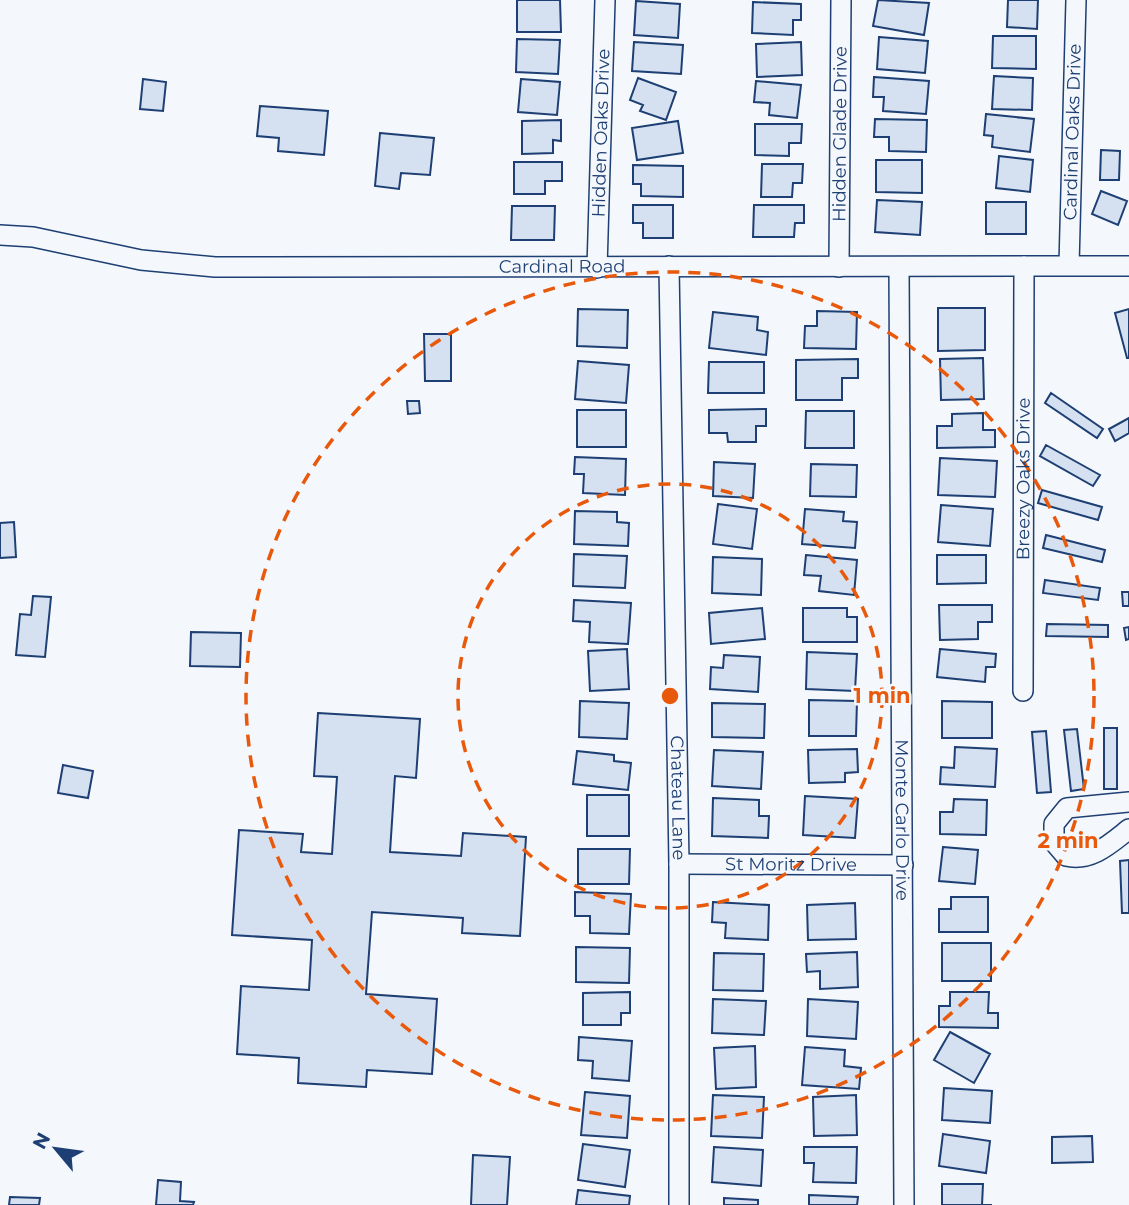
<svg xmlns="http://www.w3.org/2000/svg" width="1129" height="1205" viewBox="0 0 1129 1205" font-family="Montserrat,sans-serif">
<rect width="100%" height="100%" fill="#f4f7fb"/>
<path fill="#d5e0f0" stroke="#1d3f73" stroke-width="2" d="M517,0H560L561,32H517Z
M878,0L929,3L924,35L873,26Z
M1008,0H1038L1037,29L1007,27Z
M636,1L680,4L678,38L634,35Z
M753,2L801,4V20H793V35L752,33Z
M993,36H1036V69L992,68Z
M879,37L928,41L925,73L877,69Z
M517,39L560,40L558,74L516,72Z
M634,42L683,45L681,74L632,71Z
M801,42L802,75L757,77L756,44Z
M994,76L1033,78L1032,110L992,109Z
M874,77L929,81L926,114L883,111L884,97H873Z
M638,78L676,92L666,120L640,111L643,105L630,100Z
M143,79L166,82L163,111L140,109Z
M521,79L560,82L557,115L518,112Z
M756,81L801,85L797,118L769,115L770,103L754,102Z
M260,106L328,111L324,155L278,151L279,138L257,136Z
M986,114L1034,119L1030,152L992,147L993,136L984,135Z
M875,119L927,120L926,152L889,151V137H874Z
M561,120V141L553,140V153L522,154V121Z
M678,121L683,153L637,160L632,128Z
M755,124H802L801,143H789V156L755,155Z
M380,133L434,138L430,175L401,173L399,189L375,186Z
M1101,150L1120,151L1119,180H1100Z
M999,156L1033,160L1030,192L996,188Z
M876,160H922V193L876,192Z
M514,162H562V181H545V194H514Z
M762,164H803L802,183H793L792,197H761Z
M633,165L683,166V197L641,196V184H633Z
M1101,191L1127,201L1118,225L1092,214Z
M877,200L922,202L920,235L875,232Z
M986,202H1026V234H986Z
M633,205H673V238H643V223H633Z
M754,205H804V223H795L794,237H753Z
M512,206H555L554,240H511Z
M938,308H985V350L938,351Z
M578,309L628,310L627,348L577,346Z
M1129,309V358H1127L1115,313Z
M817,311L857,312L856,349L804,348L805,326H817Z
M713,312L758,317L757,330L768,332L766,355L709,348Z
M424,334H451V381H425Z
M983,358L984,399L941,400L940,359Z
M858,359V378H842V400H796V360Z
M578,361L629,365L626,403L575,399Z
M709,362H764V393H708Z
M1051,393L1103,429L1097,438L1045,403Z
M407,401H419L420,413L408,414Z
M766,409V426H756V442H728L727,433H709V410Z
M577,410H626V447H577Z
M806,411H854V448H805Z
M983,413V430H995V447L937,448V426H952V414Z
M1129,418V433L1115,441L1109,429Z
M1046,445L1100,475L1093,486L1040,456Z
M575,457L626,459L625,495L583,493L584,474H574Z
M940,458L997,461L995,497L938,495Z
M714,462L755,464L753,498L713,496Z
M811,464L857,465L856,497L810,496Z
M1042,490L1102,507L1098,520L1038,503Z
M718,504L757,509L752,549L713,544Z
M941,505L993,509L990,546L938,542Z
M805,509L844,512L843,521L857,522L855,548L802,544Z
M575,511L617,512V522L629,523L628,546L574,544Z
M14,522L16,557L0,558V523Z
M1046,535L1105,550L1102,562L1043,548Z
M574,554L627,556L625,588L573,586Z
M806,555L857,560L854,595L819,591L821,576L804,575Z
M937,555H986V583L937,584Z
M713,557L762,559L761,595L712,593Z
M1045,580L1100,588L1098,600L1043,593Z
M1122,592H1129V606H1123Z
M33,596L51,597L45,657L16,655L20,614L31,615Z
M574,600L631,603L628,644L589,642L590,622L573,621Z
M939,605H992V622H978V639L940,640Z
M762,608L765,639L711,644L709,613Z
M803,608H847V617H857V642H803Z
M1047,624L1108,625V637L1046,636Z
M1129,627V639L1126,640L1124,628Z
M191,632L241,633L240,667L190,666Z
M627,649L629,689L590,691L588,651Z
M940,649L996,654L995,667H986L985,682L937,677Z
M807,652L857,654L855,691L806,689Z
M724,655L760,657L758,692L710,689L711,667L723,668Z
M809,700L857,701L856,736H809Z
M580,701L629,703L627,739L579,737Z
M942,701L992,702V738H942Z
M712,703L765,704L764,738L712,737Z
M318,713L420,719L416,778L395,776L390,852L461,856L463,833L526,837L520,936L462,933L463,918L372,912L366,994L437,999L432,1074L367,1070L366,1087L298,1083L299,1058L237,1054L241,986L309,990L312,940L232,935L239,830L303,834L301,852L332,854L337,777L314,776Z
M1104,728H1117V789H1104Z
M1077,729L1084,789L1071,791L1064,730Z
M1046,731L1051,792L1037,793L1032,732Z
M955,747L997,749L995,787L940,784L941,767L954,768Z
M857,749L858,772L845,773V782L809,783L808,750Z
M714,750L763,752L761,789L712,786Z
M577,751L614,755V761L631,763L628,790L573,784Z
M63,765L93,771L88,798L58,793Z
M587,795H629V836H587Z
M805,796L858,799L855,838L803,835Z
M713,798L759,800V816H769L768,838L712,836Z
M954,799L987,800L986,835L940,834V812H953Z
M943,847L978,850L975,884L939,881Z
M578,849H630L629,884H578Z
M1129,860V913H1122L1120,861Z
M575,892L631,894L629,934L590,933V916H575Z
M951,897H988V932H939V909H951Z
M713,902L769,905L768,940L725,938L726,923L712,922Z
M855,903L856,939L808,940L807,905Z
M942,943H991V981H942Z
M576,947L630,948L629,983L576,982Z
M857,952L858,987L820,989V971L807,972L806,954Z
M714,953L764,954L763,991L713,990Z
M630,992V1013H621V1025H583V993Z
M950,992H989L988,1013H998V1028L939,1027V1006H950Z
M713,999L766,1001L764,1035L712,1033Z
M808,999L858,1002L856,1039L807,1036Z
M950,1032L990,1054L974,1083L934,1060Z
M579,1037L632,1041L629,1081L592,1078L593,1061L578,1060Z
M755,1046L756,1087L716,1089L714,1048Z
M805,1047L845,1050L844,1066L861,1068L859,1089L802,1085Z
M944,1088L992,1091L990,1123L942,1120Z
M585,1092L630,1096L627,1138L581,1135Z
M713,1095L764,1097L762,1138L711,1136Z
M856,1095L857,1135L814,1136L813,1097Z
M943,1134L990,1141L986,1173L939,1166Z
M1092,1136L1093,1162L1052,1163V1137Z
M583,1144L630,1150L625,1187L578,1180Z
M714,1147L763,1150L761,1186L712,1182Z
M804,1147H857L856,1183L813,1182L814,1163H804Z
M473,1155L510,1157L507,1205H471Z
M158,1180L181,1182L180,1201L194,1202L193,1205H156Z
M942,1184H983L982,1205H992H942Z
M578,1190L630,1196L629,1205H576Z
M809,1195L858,1197L857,1205H809Z
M10,1197L40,1198L39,1205H9Z
M724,1198L758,1200V1205H724Z"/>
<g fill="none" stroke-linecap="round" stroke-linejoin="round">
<defs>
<g id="minor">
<path id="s1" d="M0,235L33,237L141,260L215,267L1129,266"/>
<path id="s2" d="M1069,265L1076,0"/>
<path id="s3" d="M669,266L679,864V1205"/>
<path id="s4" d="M839,267L841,0"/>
<path id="s5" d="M899,267L904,1205"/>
<path id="s6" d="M597,268L605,0"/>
<path id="s7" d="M1023,691L1024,266"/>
<path d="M1129,802L1067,808L1054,824V842L1066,856C1091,862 1110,844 1129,829"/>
<path id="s8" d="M679,864L903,865"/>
</g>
</defs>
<use href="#minor" stroke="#1d3f73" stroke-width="22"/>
<use href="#minor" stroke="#f4f7fb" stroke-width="19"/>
</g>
<g fill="none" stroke="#e8590c" stroke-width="3.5" stroke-dasharray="12 9">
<circle cx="670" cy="696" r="212"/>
<circle cx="670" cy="696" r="424"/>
</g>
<g text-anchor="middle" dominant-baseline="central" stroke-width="5" stroke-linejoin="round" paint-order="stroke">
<g font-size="18" fill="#1d3f73" stroke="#f4f7fb">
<text stroke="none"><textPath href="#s4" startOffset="133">Hidden Glade Drive</textPath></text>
<text stroke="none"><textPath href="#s2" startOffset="133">Cardinal Oaks Drive</textPath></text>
<text stroke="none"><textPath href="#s6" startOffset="135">Hidden Oaks Drive</textPath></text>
<text stroke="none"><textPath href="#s1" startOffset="565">Cardinal Road</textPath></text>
<text stroke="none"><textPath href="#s7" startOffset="212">Breezy Oaks Drive</textPath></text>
<text stroke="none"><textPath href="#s3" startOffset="532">Chateau Lane</textPath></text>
<text stroke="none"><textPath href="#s5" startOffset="553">Monte Carlo Drive</textPath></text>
<text stroke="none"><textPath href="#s8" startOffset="112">St Moritz Drive</textPath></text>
</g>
</g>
<circle cx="670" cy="696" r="10" fill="#e8590c" stroke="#f4f7fb" stroke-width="3.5"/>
<g font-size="21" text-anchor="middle" font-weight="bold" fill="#e8590c" stroke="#f4f7fb" stroke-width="5" stroke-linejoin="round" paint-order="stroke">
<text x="882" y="703">1 min</text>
<text x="1068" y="848">2 min</text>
</g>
<g transform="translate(56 1149) rotate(299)" stroke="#f4f7fb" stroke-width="5" paint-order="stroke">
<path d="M0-5L12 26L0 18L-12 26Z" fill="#1d3f73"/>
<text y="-10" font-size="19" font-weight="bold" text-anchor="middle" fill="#1d3f73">N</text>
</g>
</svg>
